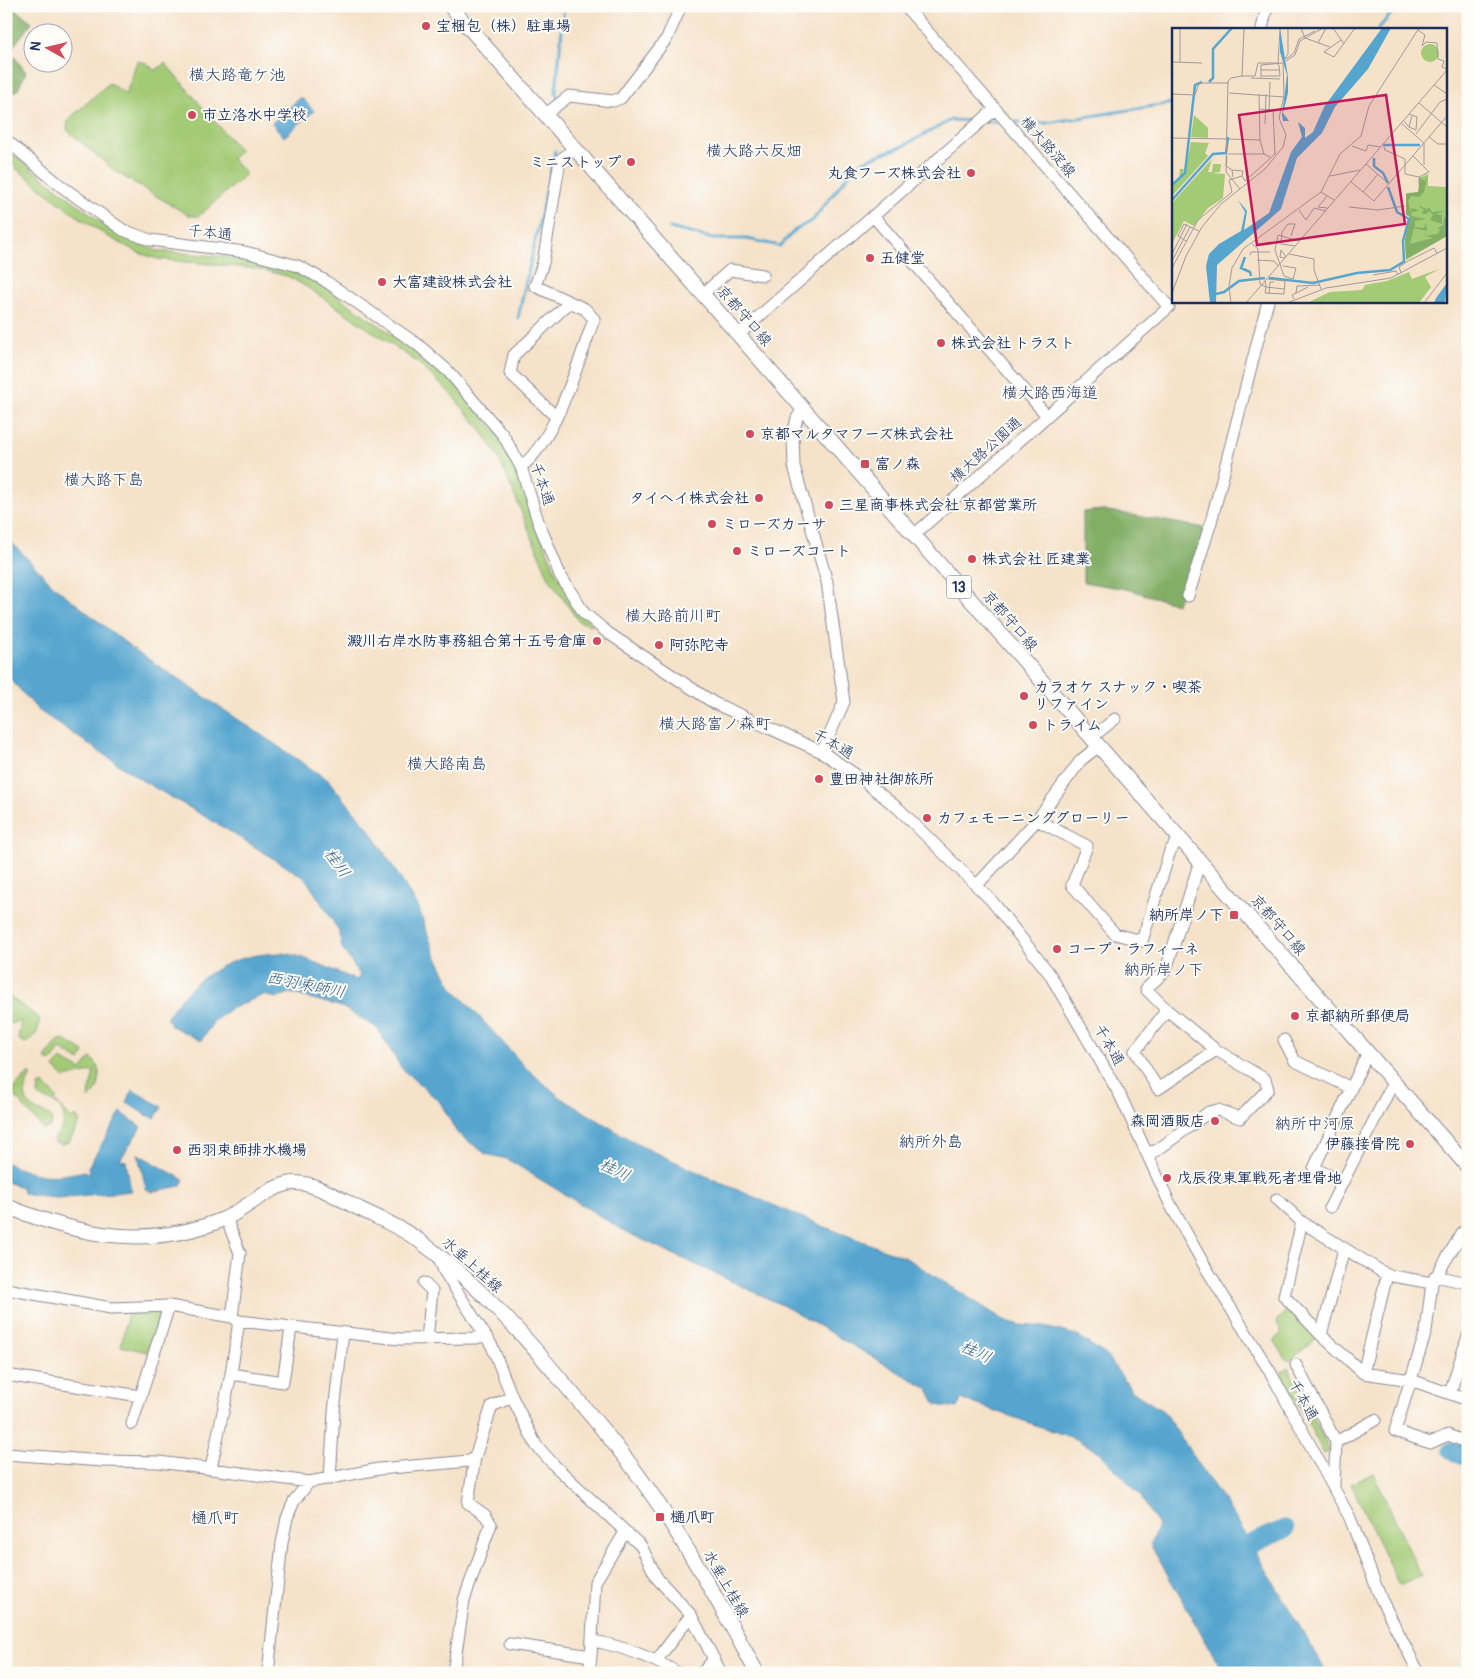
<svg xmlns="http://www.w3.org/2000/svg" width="1474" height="1679" viewBox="0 0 1474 1679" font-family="Pangolin,'Klee One',sans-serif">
<rect width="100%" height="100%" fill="#fdfcf7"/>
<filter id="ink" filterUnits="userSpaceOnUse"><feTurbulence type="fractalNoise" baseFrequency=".02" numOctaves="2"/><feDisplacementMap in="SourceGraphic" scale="10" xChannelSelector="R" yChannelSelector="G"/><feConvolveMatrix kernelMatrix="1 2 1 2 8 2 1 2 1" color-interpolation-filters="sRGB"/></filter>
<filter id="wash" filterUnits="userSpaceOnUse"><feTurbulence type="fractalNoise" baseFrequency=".0096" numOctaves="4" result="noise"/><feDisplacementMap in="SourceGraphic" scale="20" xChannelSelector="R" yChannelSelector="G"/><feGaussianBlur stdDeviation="1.12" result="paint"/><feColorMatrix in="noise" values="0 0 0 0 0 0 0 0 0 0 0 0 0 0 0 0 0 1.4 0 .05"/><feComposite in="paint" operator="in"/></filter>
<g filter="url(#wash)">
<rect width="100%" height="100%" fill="#f5e2c9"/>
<path fill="#a3ca75" stroke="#5f7c6a" d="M137,61L147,63L155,71L165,63L240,151L232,159L246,174L199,216H190L116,172L67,130L68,120L109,83L126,94Z
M6,149L110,229L141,244L158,251L240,258L274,264L311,278L425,357L455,383L503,440L557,575L593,626L578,621L549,578L498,456L479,427L448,391L417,362L307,287L287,276L259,269L158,259L139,253L107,236L66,208L6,160Z
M6,994L39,1018C41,1028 35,1039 25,1043L18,1039L21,1021L6,1025L10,1012Z
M63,1039L84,1052L80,1061L61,1049L51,1062L45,1058L58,1041Z
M91,1058C104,1068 101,1092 88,1099L94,1071L65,1078L54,1068L61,1059L81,1070Z
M29,1073L31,1076C24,1086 22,1102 34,1109C41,1113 47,1112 52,1119L51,1126L44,1130L13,1094L16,1086Z
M44,1084L57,1098L55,1101L72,1119L76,1116L80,1122L69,1142L61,1144L54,1142L53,1139C66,1129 69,1112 53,1102C48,1099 43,1100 38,1096L39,1086Z
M1290,1308L1317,1338L1290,1361L1286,1359L1274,1340L1282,1333L1276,1321Z
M156,1311L160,1316L147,1352L121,1346L128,1312Z
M1288,1367L1330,1451L1324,1454L1281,1372Z
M1373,1473L1421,1575L1399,1585L1351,1484Z"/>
<path fill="#82ae66" stroke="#4e6e62" d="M6,6H11L32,22L10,51L26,72L18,90L9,96L6,93Z
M1103,510L1205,528L1177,604L1126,589L1083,582V512Z"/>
<path fill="#55a5cf" stroke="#386a96" d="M301,97L314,111L284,137L272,123Z
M6,533L13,544L55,587L132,648L328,780L370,830L417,905L435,954L453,988L526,1068L561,1098L639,1145L719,1182L820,1225L906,1258L1004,1320L1020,1325L1044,1327L1076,1335L1106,1355L1133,1392L1163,1411L1240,1525L1327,1673H1224L1150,1544L1158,1526L1140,1495L1099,1452L1076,1439L961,1399L958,1408L936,1405L928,1389L784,1306L626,1232L507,1159L486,1154L457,1133L440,1102L402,1069L377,1028L342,1007L290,993L276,998L263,995L230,1009L214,1021L201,1041L170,1025L171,1022L166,1019C187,985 218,961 258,955C267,954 279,952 289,954C312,959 335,972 357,980L360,975L342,948L339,932L328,913L305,878L216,823L143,781L38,710L6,674Z
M132,1090L162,1107L155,1118L146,1115L127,1103Z
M121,1112L141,1127L120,1160L126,1161L131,1191L58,1198L23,1193L22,1187L6,1182V1163C41,1178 49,1178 86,1171L90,1175L88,1167Z
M138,1154L184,1180L180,1186L151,1192L146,1189Z"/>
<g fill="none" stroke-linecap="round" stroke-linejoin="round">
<path stroke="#55a5cf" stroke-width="3" d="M1378,29L1398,6
M559,102L556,92L564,6
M986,122H1002
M1011,122L1047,123L1173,103
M670,228L714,239H747L780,246L795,230L813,220L849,174L863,161L903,146L951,120L977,121
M518,318L555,151"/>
<path stroke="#55a5cf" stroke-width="19" d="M1452,1451L1468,1456
M1239,1567L1251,1544L1285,1529"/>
</g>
</g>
<g filter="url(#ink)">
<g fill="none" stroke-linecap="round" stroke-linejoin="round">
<defs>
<path id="minor" d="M905,6L1169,307L914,535
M1262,29L1267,6
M546,114L569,96L613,101L621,98L667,38L681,6
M6,140L61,186L123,230L150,240L245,252L298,266L324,280L417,344L448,371L503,435L521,467L538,521L560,575L584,613L608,633L714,703L822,752L859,777L899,809L991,900L1049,973L1120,1095L1170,1204L1203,1263L1272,1375L1350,1518L1381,1599L1419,1673
M873,216L1047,416
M703,294L730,270L763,275
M738,335L995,109
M803,409L797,418L793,435L794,466L827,582L844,702L822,752
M556,417L510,373L514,355L570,302
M521,467C556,440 579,360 594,319L585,309L535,286L543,263L560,160L575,148
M1188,596L1211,522L1268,301
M1091,738L1115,719
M1037,820L1087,846L1072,885L1115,934L1142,941L1170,851L1180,837
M977,885L1037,820L1081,760L1099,746
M1167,1010L1135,1051L1158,1089L1216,1050
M1284,1040L1295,1061L1351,1088
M1148,1152L1156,1151L1209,1112L1218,1110L1240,1118L1268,1089L1265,1079L1216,1050L1167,1010L1146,989L1166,970L1200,861
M1343,1182L1314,1168L1368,1052
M1277,1199L1302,1222
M1330,1207L1393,1083
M226,1218L240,1253L232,1317
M1468,1228L1462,1233L1432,1283L1426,1331L1395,1431L1430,1443L1448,1435L1468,1443
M438,1255L444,1271L492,1346L512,1397L536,1445L555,1466L641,1546L657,1578L691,1615L721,1673
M1435,1276L1468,1283
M424,1283L432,1291L427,1339
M1432,1283L1387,1275L1302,1222L1284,1296L1321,1335L1363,1373L1411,1380L1468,1400
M6,1289L111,1308L169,1306L232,1317L239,1321L400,1339L477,1338L484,1333
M239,1321L231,1374L283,1382L291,1328
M1321,1335L1344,1249
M1296,1365L1336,1442L1334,1486
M1363,1373L1387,1275
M6,1375L140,1396
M1450,1393L1468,1336
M132,1424L169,1306
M1336,1442L1375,1420
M6,1454L103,1461L159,1462L309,1482L379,1469L470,1461L475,1457L492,1406L512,1397
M211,1468L231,1374
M330,1479L334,1412L343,1333
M594,1641C624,1647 651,1657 678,1673
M510,1644L591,1656L589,1673
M591,1656L595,1582L625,1532
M657,1660L691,1615
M268,1673L282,1543L287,1518L294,1501L309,1482
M453,1673L464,1600L491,1524L485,1515L468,1503L475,1457
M702,1673L714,1659"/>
<path id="major" d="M450,6L1468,1167
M6,1206C79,1236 149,1250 224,1219C245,1210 272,1183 295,1183C317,1183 341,1200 360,1209C380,1219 403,1228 421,1242C476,1282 523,1334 566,1386C590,1414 614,1442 636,1472C682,1535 720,1604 757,1673"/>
</defs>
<use href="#minor" stroke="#888894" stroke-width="13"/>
<use href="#major" stroke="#888894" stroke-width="16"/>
<use href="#minor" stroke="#fff" stroke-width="11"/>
<use href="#major" stroke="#fff" stroke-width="14"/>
</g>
</g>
<g fill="#d1495b" stroke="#fdfcf7" stroke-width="2">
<circle cx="426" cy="26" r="5"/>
<circle cx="192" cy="115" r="5"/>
<circle cx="631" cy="162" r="5"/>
<circle cx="971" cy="173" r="5"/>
<circle cx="870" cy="258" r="5"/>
<circle cx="382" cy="282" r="5"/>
<circle cx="941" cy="343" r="5"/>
<circle cx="750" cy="434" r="5"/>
<rect x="860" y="459" width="10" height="10" rx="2.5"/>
<circle cx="759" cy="498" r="5"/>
<circle cx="829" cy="505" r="5"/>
<circle cx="712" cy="524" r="5"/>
<circle cx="737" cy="551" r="5"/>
<circle cx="972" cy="559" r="5"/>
<circle cx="597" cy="641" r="5"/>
<circle cx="659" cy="645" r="5"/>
<circle cx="1024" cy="696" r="5"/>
<circle cx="1033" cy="725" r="5"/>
<circle cx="819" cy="779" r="5"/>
<circle cx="927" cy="818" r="5"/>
<rect x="1229" y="910" width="10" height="10" rx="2.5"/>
<circle cx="1057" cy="949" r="5"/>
<circle cx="1295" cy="1016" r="5"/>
<circle cx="1215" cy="1121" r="5"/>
<circle cx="1410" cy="1144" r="5"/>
<circle cx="177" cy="1150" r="5"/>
<circle cx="1167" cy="1178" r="5"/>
<rect x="655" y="1512" width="10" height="10" rx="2.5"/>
</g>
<g text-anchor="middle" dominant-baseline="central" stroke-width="4" stroke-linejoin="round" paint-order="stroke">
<rect fill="#fdfcf7" stroke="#5f6c8c" stroke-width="1" x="946.5" y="575.5" width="25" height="23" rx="4"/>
<g font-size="14" font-weight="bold" fill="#1b2f5e">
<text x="959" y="587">13</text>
</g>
<g font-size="15" font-weight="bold" fill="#1b2f5e" stroke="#fdfcf7" text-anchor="start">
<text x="436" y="26">宝梱包（株）駐車場</text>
<text x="202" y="115">市立洛水中学校</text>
<text x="621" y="162" text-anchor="end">ミニストップ</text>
<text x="961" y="173" text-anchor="end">丸食フーズ株式会社</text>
<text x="880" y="258">五健堂</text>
<text x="392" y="282">大富建設株式会社</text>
<text x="951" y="343">株式会社 トラスト</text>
<text x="760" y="434">京都マルタマフーズ株式会社</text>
<text x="875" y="464">富ノ森</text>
<text x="749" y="498" text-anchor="end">タイヘイ株式会社</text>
<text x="839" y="505">三星商事株式会社 京都営業所</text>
<text x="722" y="524">ミローズカーサ</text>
<text x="747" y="551">ミローズコート</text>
<text x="982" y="559">株式会社 匠建業</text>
<text x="587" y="641" text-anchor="end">澱川右岸水防事務組合第十五号倉庫</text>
<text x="669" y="645">阿弥陀寺</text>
<text x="1034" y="687">カラオケ スナック・喫茶<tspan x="1034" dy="17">リファイン</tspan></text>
<text x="1043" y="725">トライム</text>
<text x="829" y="779">豊田神社御旅所</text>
<text x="937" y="818">カフェモーニンググローリー</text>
<text x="1224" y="915" text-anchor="end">納所岸ノ下</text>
<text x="1067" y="949">コープ・ラフィーネ</text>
<text x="1305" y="1016">京都納所郵便局</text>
<text x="1205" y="1121" text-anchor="end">森岡酒販店</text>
<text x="1400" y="1144" text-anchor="end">伊藤接骨院</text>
<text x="187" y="1150">西羽束師排水機場</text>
<text x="1177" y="1178">戊辰役東軍戦死者埋骨地</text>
<text x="670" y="1517">樋爪町</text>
</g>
<g font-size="15" fill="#1b2f5e" stroke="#fdfcf7">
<text transform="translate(1048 147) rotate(49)">横大路淀線</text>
<text transform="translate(210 233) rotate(6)">千本通</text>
<text transform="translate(744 316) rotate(49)">京都守口線</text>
<text transform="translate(986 450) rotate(-42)">横大路公園通</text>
<text transform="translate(542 484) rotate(71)">千本通</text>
<text transform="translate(1010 621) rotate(49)">京都守口線</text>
<text transform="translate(833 744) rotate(30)">千本通</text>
<text transform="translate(1278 925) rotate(49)">京都守口線</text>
<text transform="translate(1109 1045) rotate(60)">千本通</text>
<text transform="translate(472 1265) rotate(42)">水垂上桂線</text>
<text transform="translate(1303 1400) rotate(61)">千本通</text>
<text transform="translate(726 1584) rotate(60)">水垂上桂線</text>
</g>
<g font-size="16" fill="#1b2f5e" stroke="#fdfcf7">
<text x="237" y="75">横大路竜ケ池</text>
<text x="754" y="151">横大路六反畑</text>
<text x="1050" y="393">横大路西海道</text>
<text x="104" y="480">横大路下島</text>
<text x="673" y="616">横大路前川町</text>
<text x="715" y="724">横大路富ノ森町</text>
<text x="447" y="764">横大路南島</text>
<text x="1164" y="970">納所岸ノ下</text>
<text x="1315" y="1124">納所中河原</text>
<text x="931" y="1142">納所外島</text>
<text x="215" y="1518">樋爪町</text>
</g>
<g font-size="16" font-style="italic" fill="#325e8b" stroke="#fdfcf7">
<text transform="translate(337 863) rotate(55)">桂川</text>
<text transform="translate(306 985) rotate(11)">西羽束師川</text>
<text transform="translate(615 1170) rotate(26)">桂川</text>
<text transform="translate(976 1352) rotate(25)">桂川</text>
</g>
</g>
<g transform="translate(1172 28)">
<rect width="275" height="275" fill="#f5e2c9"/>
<path d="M249 25a9 9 0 1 1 18 0a9 9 0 1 1-18 0ZM22,87L36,100V110L19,109ZM19,114L37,115L33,125L36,128L0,168V157L7,150L8,141H12L11,147L13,145ZM40,131L36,144H40L41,136H49L48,144L40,145L53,146L51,170L36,180L22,198L12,193L0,216V175ZM256,146V158L275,159V208L234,232L233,212L238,190L234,186V165L247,164V150ZM267,241L253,249L259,259L247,275H135L158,264L190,262L193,257L215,253L237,244L240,251Z" fill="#a3ca75"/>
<path d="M256,147L252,164L247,169L239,168L236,173L239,185V180L247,182L239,185L240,188L254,191L243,193V199L252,200L254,195L255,203L242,200L238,216L261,210L253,208L254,204V208L269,205H266L268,202L266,200L271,197V202L272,190L275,189V208L234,231L233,212L238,188L234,187V166L246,164L248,150L253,153ZM249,173V179L253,180L254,182L257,179L260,184L273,183L264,186L270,187V196L258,192L261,186L256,183L255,186H250L252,181L248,180Z" fill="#82ae66"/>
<path d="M108,0L116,49V65L111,85L117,93H111L110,87L115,47L108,24ZM210,0H219L196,41L163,79L150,105L125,130L109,181L45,237L44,275H38L34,238L37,226L47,216L69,203L73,184L66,172L75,183L72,202L97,185L119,124L130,109L126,94L133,100V110L141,104L152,79ZM275,255L273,274L262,275L264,270Z" fill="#55a5cf"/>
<path fill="none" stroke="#55a5cf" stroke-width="2.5" d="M37,54L41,50V21L60,0M212,117H248M202,130V138L211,145L216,155M0,157L13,145L23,57L30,54M216,159L225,184L237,191L231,213L232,233M0,172L41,126L54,125L56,109M73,229L69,240L78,244L79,248M97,250L141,255L185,245L218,242L233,233M44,266L52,264L67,253L93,250"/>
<path fill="none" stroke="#9e9a9e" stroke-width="1" d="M129,0L133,10L158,19M161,0L172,16M246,2L253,7L250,18M169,12L152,24L162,29L183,0M146,15L154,0M250,18L254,14L265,15L266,31L272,33L270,39L275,41M114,31L122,25L127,11L143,3M114,33L123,27L128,13L151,0M0,34L30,35M8,34V0M106,37L108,0M89,42H108M70,48H83L86,35H105M90,48H108L107,37M79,50L108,51M89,50V37L111,35M262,57L275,66M57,65L112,69M0,66L23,67L27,55H56M87,66L88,112L92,126L98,129M247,75L275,99M87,81L104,82M97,82L98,54M101,82L103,126M231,92L237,99L240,88M229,95L252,115V137M93,96L94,66M237,99L244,102L245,89L237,86M244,106L268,74L275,71M257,109L266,116H275M0,110L56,111M57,111L88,112M211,116L213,122L233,131V146L247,149V157M180,118L194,123L196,117L208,119M56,126H92M55,128L54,144L68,161M241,128L257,144L247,149M194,136L217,156M70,148L73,153L104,125M158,148L188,142M61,149L60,142L54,138L56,53L59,50L70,48L72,0M179,154L202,173L275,88M149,164L162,172M191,164L206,146M177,179L206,182L233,178M155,180L146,179L155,168M127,182L134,192L142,180L154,183M119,208L123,196H116L110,204L109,216L123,218M14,213L6,208L12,196L27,203M80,216L86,221L88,256L94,259L93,265L112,266L113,253L96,251M0,226L15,196M117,226L142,231V242L149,261M78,227L79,224H98M113,230L108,229L109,222L114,229M85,232L102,233L106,238M0,233L18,199M111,238L124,240L121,251L112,248L103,222L106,207L127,213M0,240L26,192L60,164L57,152L70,148L71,143L60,142M229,245L227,239L236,233L262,220L265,225M201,247L224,243L226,247M93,253L94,259L112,261M0,265L14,228L30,199L49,176L93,141L111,119L114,107L107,90L112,68L111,34L116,26V0M124,265L125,258L148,257M97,266L98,254H102M122,271L120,267L136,259M59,275L57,258L60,240L71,221L149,164L168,126L189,108L197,78L247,0M74,275L275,42M115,275L154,260L219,250L275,220M252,275L275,245"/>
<path fill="#c2185b" fill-opacity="0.15" stroke="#c2185b" stroke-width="2.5" d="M214,67L233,196L85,217L67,87Z"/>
<rect width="275" height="275" fill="none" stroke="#1b2f5e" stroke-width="2.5"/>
</g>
<rect width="1474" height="1679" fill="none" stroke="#fdfcf7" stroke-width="25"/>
<g transform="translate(48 48) rotate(278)"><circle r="24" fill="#fdfcf7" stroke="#a3aaba"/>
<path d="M0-4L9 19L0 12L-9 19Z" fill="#d1495b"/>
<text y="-8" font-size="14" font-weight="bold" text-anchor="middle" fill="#1b2f5e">N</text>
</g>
</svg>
